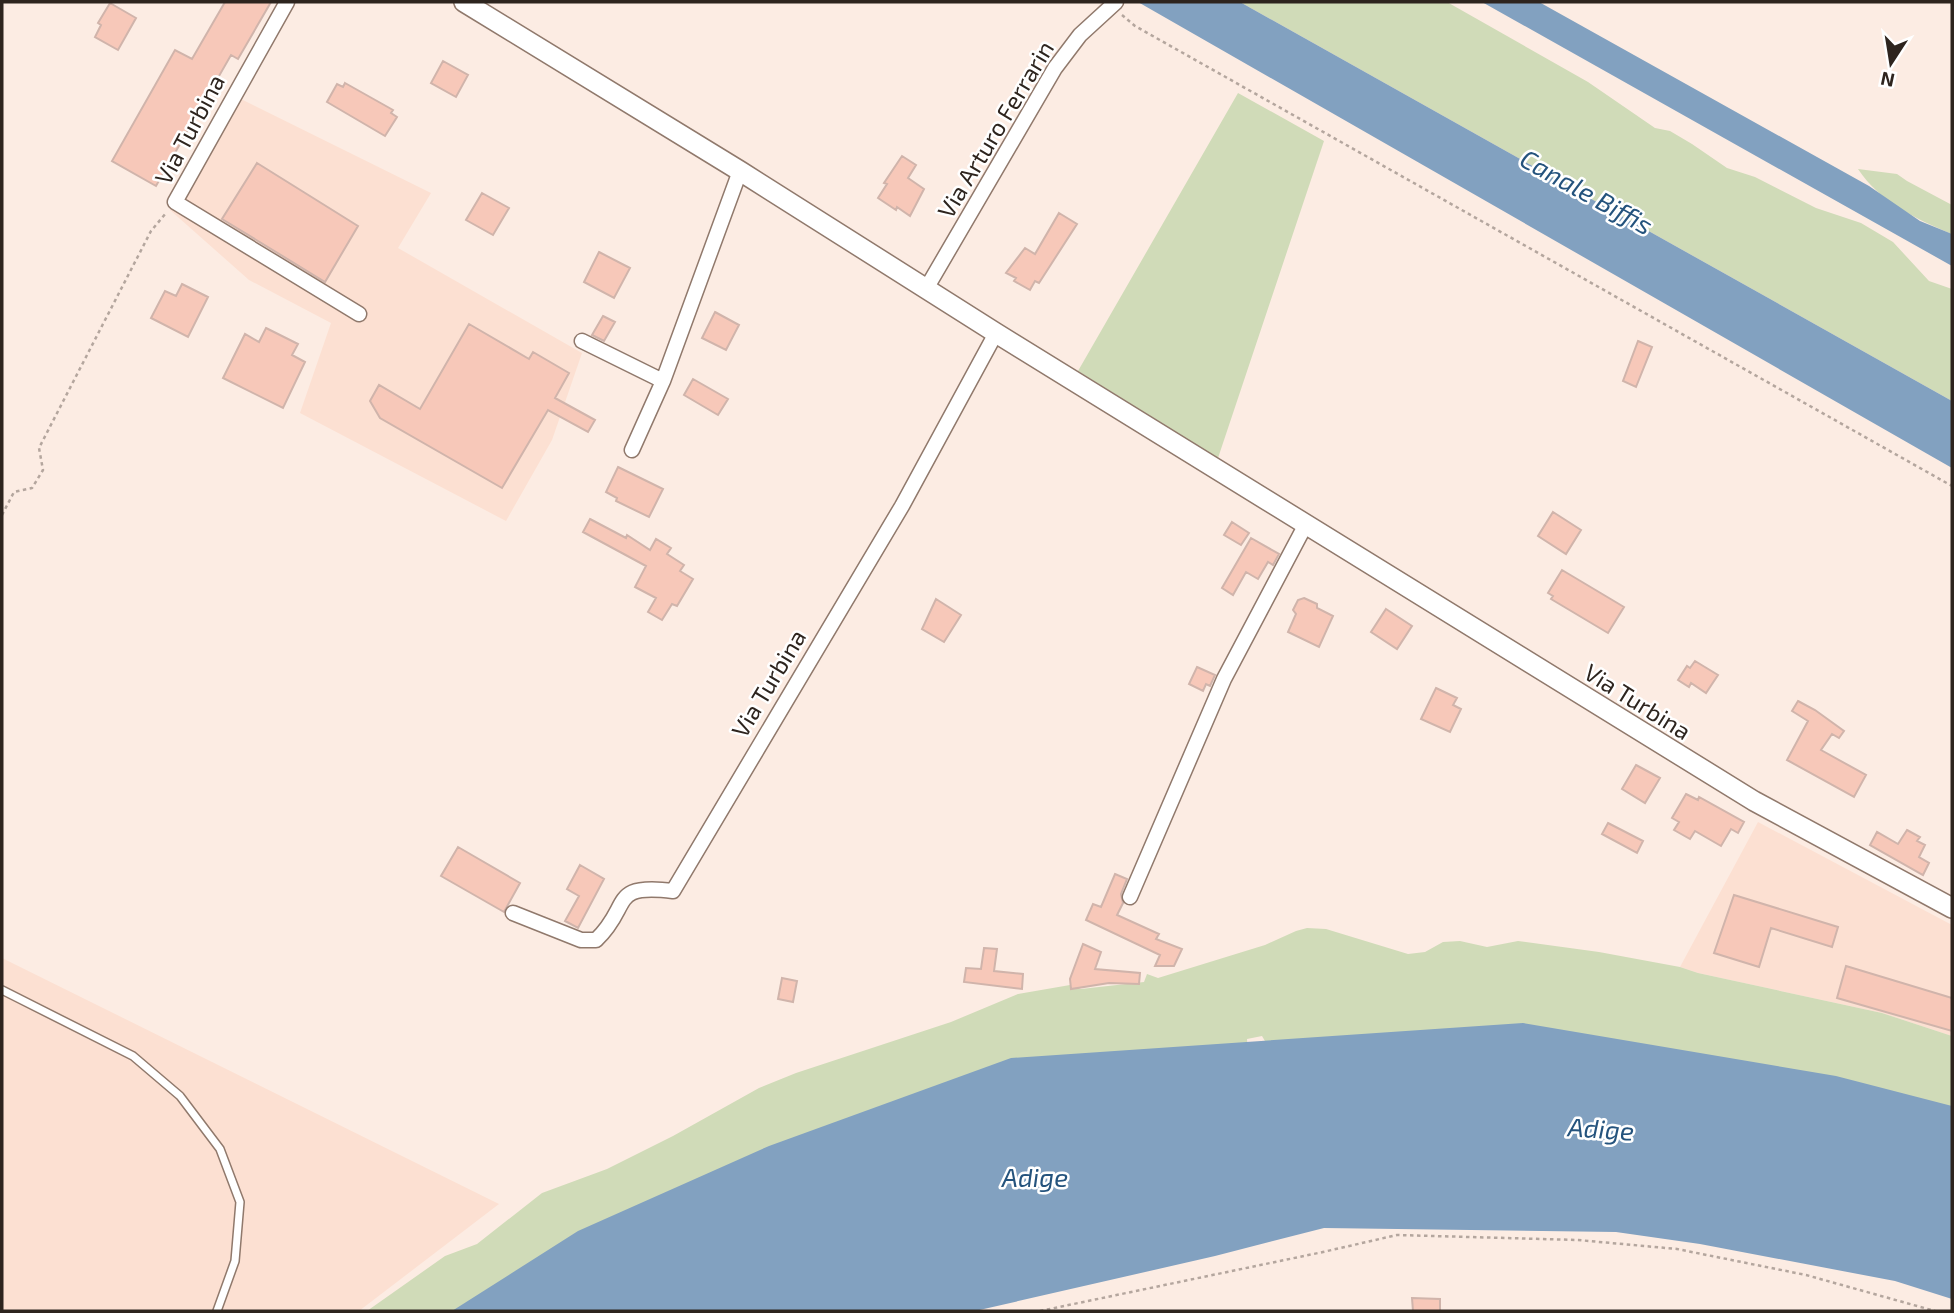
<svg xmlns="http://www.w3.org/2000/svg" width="1954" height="1313" viewBox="0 0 1954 1313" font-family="'Exo 2',sans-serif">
<rect width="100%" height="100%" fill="#fcece3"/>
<path fill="#fce0d2" d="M241,99L431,193L398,248L582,353L552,440L506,521L300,413L331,323L249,280L170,210Z
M1758,822L1952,925V1036L1882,1013L1698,973L1680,967Z
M2,958L499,1204L359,1311H2Z"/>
<path fill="#d0dbb8" d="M1240,2H1447L1588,82L1655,128L1670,131L1692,144L1727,168L1755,177L1816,208L1861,223L1893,242L1929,281L1952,289V401Z
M1238,93L1324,141L1218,458L1078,371Z
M1858,169L1897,174L1907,181L1952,205V234C1916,219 1880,202 1858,169Z
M1307,928L1326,929L1408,954L1425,952L1443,942L1460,941L1487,947L1518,941L1599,952L1680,967L1698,973L1882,1013L1952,1036V1128L1279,1065L1262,1036L1247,1039L1248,1056L506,1311H367L445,1256L477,1244L542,1193L607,1169L673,1136L759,1088L796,1073L951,1022L1018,994L1070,985L1081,989L1144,982L1147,974L1158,978L1265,945L1296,931Z"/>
<path fill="#82a1c0" d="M1138,2H1240L1952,401V468Z
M1482,2H1539L1869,186L1920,221L1952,234V266Z
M1523,1023L1836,1076L1952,1106V1299L1895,1281L1700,1244L1616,1232L1324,1228L1215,1256L975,1311H452L578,1231L769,1146L1011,1058Z"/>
<path fill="#f7c8b9" stroke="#d0b4ab" stroke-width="2" d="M225,2H271L238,59L231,55L156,186L112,161L175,50L192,59Z
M110,3L136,18L118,50L95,37L101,25L98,23Z
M443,61L468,75L456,97L431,83Z
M345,83L393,110L391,113L397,117L385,136L327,102L337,84L343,87Z
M902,156L916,165L908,178L924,189L910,216L897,207L896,210L878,198L887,184L884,183Z
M257,163L358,226L325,282L222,219Z
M482,193L509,208L493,235L466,220Z
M1059,213L1077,224L1039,283L1035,281L1030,290L1014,281L1016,278L1006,273L1025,248L1035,254Z
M599,252L630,268L614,298L584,282Z
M182,284L208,297L188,337L151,318L165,291L176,296Z
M715,312L739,325L726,350L702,338Z
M603,316L615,322L604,341L592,335Z
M469,324L529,359L533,352L569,373L555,398L595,420L588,432L548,410L502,488L380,418L370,401L379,385L420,409Z
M266,328L298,344L292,355L305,362L283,408L223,378L245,334L259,342Z
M1638,341L1652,347L1636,387L1623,381Z
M693,379L728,399L718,415L684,395Z
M618,467L663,489L649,517L616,501L617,498L606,492Z
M1553,512L1581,530L1566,554L1538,536Z
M590,519L626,538L627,535L650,550L656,539L671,548L667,554L684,565L680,571L693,579L677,606L672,604L662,620L648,612L656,598L635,587L646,566L583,532Z
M1232,522L1249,533L1241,545L1224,535Z
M1251,538L1279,554L1273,565L1268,562L1258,579L1246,572L1233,595L1222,588Z
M1562,570L1624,607L1608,633L1551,599L1553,596L1548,593Z
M1304,598L1317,604V608L1333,616L1319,647L1288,632L1296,614L1293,610L1298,600Z
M936,599L961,615L944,642L922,629Z
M1386,609L1412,626L1397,649L1371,632Z
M1695,661L1718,675L1706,693L1691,683L1689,687L1678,680L1687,666L1690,668Z
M1197,667L1215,675L1210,686L1206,684L1203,691L1189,684Z
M1436,688L1457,698L1453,705L1461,709L1450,732L1421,719Z
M1798,701L1815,710L1844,731L1839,738L1832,734L1821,750L1866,775L1854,797L1787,760L1808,721L1792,711Z
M1636,765L1660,778L1645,803L1622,789Z
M1686,794L1698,800L1699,797L1744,822L1738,833L1731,829L1721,846L1695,831L1690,839L1674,830L1679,822L1672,818Z
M1608,823L1643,841L1637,853L1602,834Z
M1907,830L1920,837L1917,841L1925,845L1919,857L1929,863L1923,875L1870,845L1877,832L1898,844Z
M458,847L520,883L504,912L441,876Z
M580,865L604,879L578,928L565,921L579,896L567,889Z
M1115,874L1127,879L1121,894L1123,903L1117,915L1159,934L1156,939L1182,949L1174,966H1155L1160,955L1086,920L1093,904L1101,907Z
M1734,895L1838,927L1832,947L1771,928L1759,967L1714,953Z
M1083,944L1101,952L1095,969L1140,973L1139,984L1109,983L1071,989L1070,979Z
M984,948L997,949L994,971L1023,974L1022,989L964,982L966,968L981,969Z
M1846,966L1952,998V1031L1837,998Z
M782,978L797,981L793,1002L778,999Z
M1412,1298L1440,1299V1311H1413Z"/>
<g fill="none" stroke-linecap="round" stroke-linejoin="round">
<defs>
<path id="lane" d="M2,990L133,1056L180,1096L220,1149L240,1202L235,1261L217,1311"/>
<path id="street" d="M287,2L175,202L359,314
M926,289L1055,68L1080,35L1116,2
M582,341L663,381
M632,450L663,381L740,171
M1130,897L1224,679L1306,524
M513,913L581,940H596C632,906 608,883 673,891L902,506L996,333"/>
<path id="secondary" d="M464,2L740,171L996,333L1754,801L1952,908"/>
</defs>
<use href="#lane" stroke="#90796c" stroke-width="10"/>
<use href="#street" stroke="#90796c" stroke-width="17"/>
<use href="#secondary" stroke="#90796c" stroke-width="22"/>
<path stroke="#b4a69e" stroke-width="2.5" stroke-dasharray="3.5 3.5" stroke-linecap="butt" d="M1122,15L1135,26L1952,486
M2,515L14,492L32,488L43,470L39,448L151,231L166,213
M1040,1311L1323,1252L1397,1235L1578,1240L1677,1249L1806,1275L1935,1311"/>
<use href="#lane" stroke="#fff" stroke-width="7"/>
<use href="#street" stroke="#fff" stroke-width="14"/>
<use href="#secondary" stroke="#fff" stroke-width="19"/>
</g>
<g text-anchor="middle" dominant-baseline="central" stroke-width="5" stroke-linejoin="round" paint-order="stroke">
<g font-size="24" fill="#2d241e" stroke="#fff">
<text transform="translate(189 129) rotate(-62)">Via Turbina</text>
<text transform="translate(995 129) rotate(-59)">Via Arturo Ferrarin</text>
<text transform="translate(768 683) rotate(-59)">Via Turbina</text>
<text transform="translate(1638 701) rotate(32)">Via Turbina</text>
</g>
<g font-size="26" font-style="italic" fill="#24537d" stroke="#fff">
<text transform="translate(1587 191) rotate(29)">Canale Biffis</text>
<text transform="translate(1601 1128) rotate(4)">Adige</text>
<text x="1035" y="1176">Adige</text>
</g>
</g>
<rect width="1954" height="1313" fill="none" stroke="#2d241e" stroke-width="7"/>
<g transform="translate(1891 63) rotate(192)" stroke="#ffffff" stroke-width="5" paint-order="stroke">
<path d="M0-5L12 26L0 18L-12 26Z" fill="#2d241e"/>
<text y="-10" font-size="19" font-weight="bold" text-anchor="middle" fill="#2d241e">N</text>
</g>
</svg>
